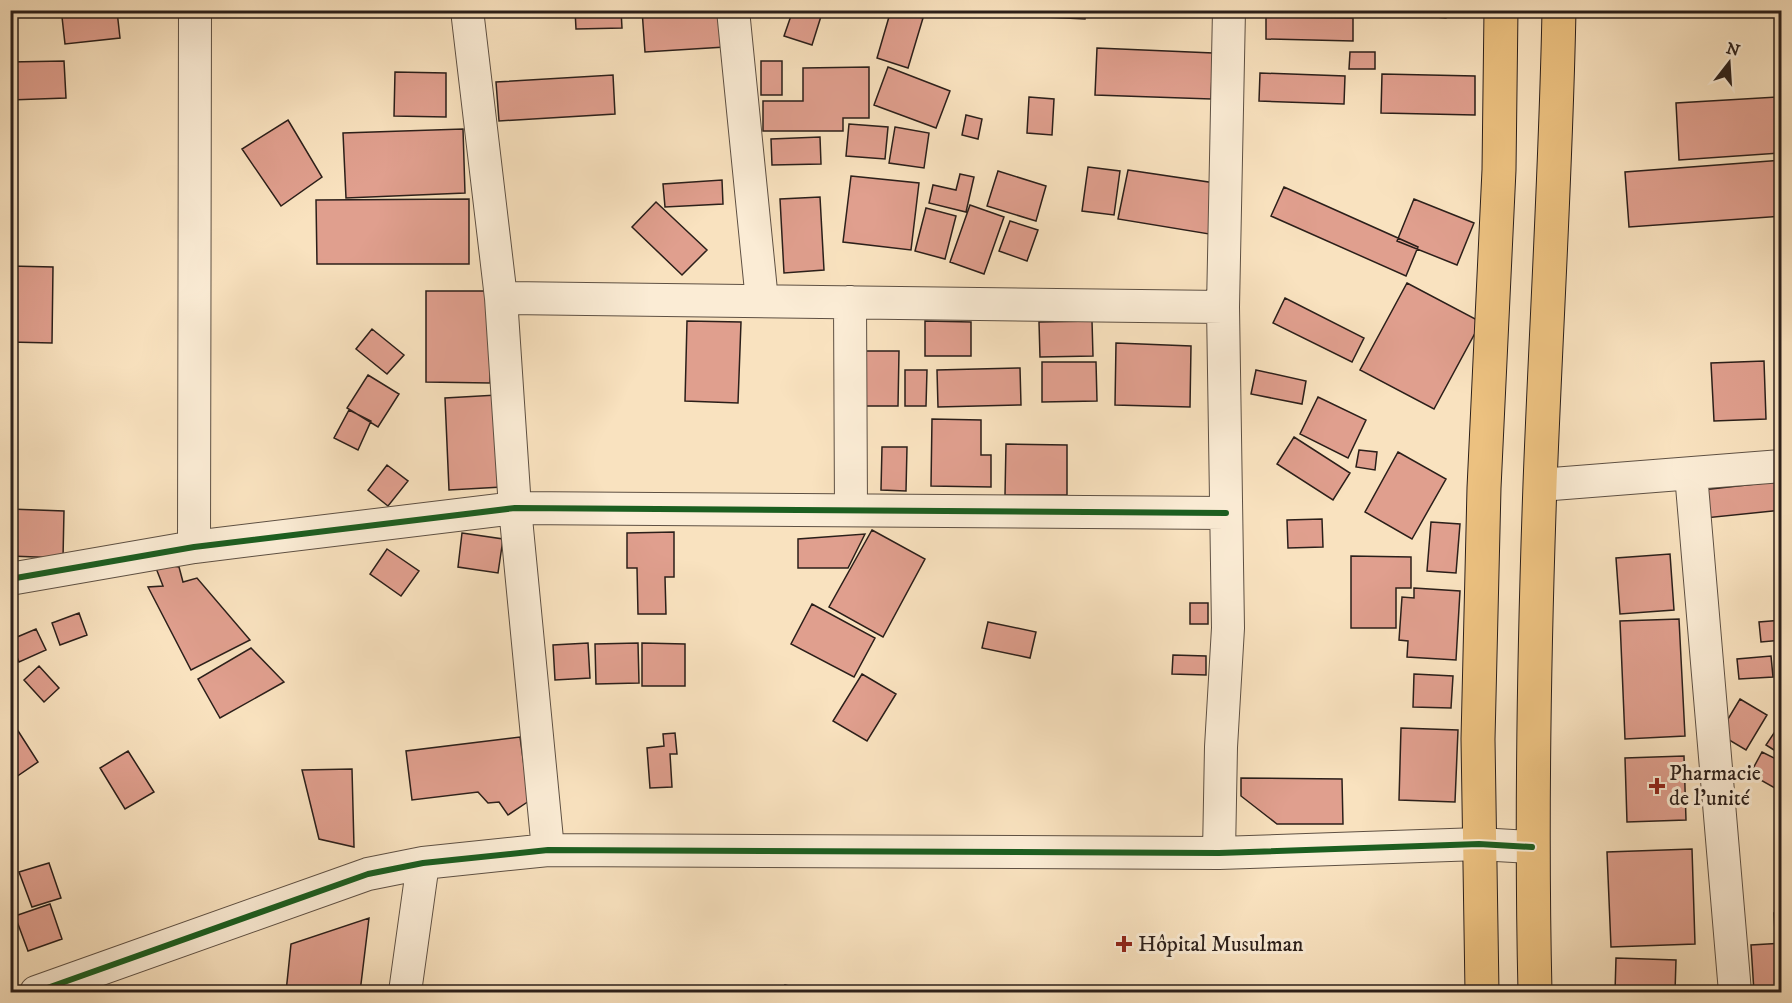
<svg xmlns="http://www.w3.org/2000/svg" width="1792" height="1003" viewBox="0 0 1792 1003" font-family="'IM FELL DW Pica',serif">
<rect width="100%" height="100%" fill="#f9e2bf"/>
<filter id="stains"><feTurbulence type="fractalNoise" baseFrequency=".00333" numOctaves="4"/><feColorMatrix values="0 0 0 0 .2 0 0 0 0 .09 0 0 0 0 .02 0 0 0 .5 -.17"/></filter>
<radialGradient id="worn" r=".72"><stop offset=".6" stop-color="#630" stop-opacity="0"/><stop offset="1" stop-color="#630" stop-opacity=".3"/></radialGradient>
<path fill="#e09f8e" stroke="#2b1f1a" stroke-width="1.5" d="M575,10H621L622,28L576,29Z
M642,10H721L725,47L645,52Z
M793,10H823L812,45L784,36Z
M891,10L923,18L908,68L877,58Z
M1046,10H1086L1085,19L1046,17Z
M1362,10H1449L1446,18Z
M117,11L120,38L65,44L62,17Z
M1266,17L1353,18V41L1266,39Z
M1097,48L1213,53L1211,99L1095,95Z
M1350,52H1375V69H1349Z
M64,61L66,98L10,100V62Z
M761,61H782V95H761Z
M869,67V118H843V131H763V101H803V68Z
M888,67L950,91L936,128L874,105Z
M395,72L446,73V117L394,116Z
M1260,73L1345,76L1344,104L1259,101Z
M1382,74L1475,76V115L1381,113Z
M613,75L615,114L499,121L496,82Z
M1029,97L1054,99L1052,135L1027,133Z
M1777,97L1781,153L1679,160L1676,103Z
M966,115L982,119L978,139L962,135Z
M288,120L322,177L281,206L242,149Z
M849,124L888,127L885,159L846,156Z
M895,127L929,133L924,168L889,163Z
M463,129L465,193L346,198L343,133Z
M820,137L821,164L772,165L771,139Z
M1782,160V216L1629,227L1625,172Z
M1088,167L1120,171L1114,215L1082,211Z
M1128,170L1215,183L1209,234L1118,219Z
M998,171L1046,186L1036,221L987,206Z
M960,174L974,177L966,212L929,203L933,185L956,190Z
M851,176L919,183L911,250L843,242Z
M722,180L723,204L665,207L663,184Z
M1284,187L1418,247L1406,276L1271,216Z
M820,197L824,270L784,273L780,199Z
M469,199V264H317L316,200Z
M1414,199L1474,223L1457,265L1397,241Z
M656,202L707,250L682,275L632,227Z
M970,205L1004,217L984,274L950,262Z
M926,208L956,216L945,259L915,251Z
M1010,221L1038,230L1027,261L999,251Z
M10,266L53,267L52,343L10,342Z
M1407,283L1481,322L1434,409L1360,370Z
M426,291H490V383L426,382Z
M1285,298L1364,338L1352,362L1273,323Z
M687,321L741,322L738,403L685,401Z
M925,321L971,322V356H925Z
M1092,321L1093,356L1040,357L1039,322Z
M372,329L404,355L387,374L356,349Z
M1116,343L1191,346L1190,407L1115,405Z
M864,351H899L898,406H864Z
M1764,361L1766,419L1714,421L1711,363Z
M1042,362H1096L1097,401L1042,402Z
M1020,368L1021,405L938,407L937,370Z
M905,370H927L926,406H905Z
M1256,370L1306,381L1302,404L1251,394Z
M368,375L399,394L378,427L347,408Z
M497,395L502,487L449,490L445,398Z
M1318,397L1366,420L1348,458L1300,434Z
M349,410L371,421L358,450L334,438Z
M932,419L981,420V455H991V487L931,486Z
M1294,437L1350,473L1333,500L1277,464Z
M1006,444L1067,445V495H1005Z
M882,447H907L906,491L881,490Z
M1359,450L1377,452L1375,470L1356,467Z
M1398,452L1446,479L1412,539L1365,512Z
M387,465L408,481L388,506L368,490Z
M1782,481V510L1705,518L1702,490Z
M10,509L64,511L63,558L10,556Z
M1322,519L1323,547L1288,548L1287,520Z
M1431,522L1460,524L1456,573L1427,571Z
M872,530L925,559L883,637L829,607Z
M674,532V577H665L666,614H638L637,568H627V533Z
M462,533L503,539L498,573L458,567Z
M865,534L848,568H798V539Z
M387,549L419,571L401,596L370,574Z
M1670,554L1674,610L1620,614L1616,558Z
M1351,556L1411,557V588H1396V628H1351Z
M154,563L179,567L183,582L197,578L250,640L191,670L148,587L163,586Z
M1414,588L1460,591L1456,660L1407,657L1408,641L1399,640L1402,597L1414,598Z
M1190,603H1208V624H1190Z
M812,604L875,638L854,677L791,644Z
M79,613L87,635L60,645L52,623Z
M1679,619L1685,736L1625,739L1620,621Z
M1782,620V640L1761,642L1759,622Z
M988,622L1036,632L1030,658L982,648Z
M36,629L46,650L19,662L10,640Z
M588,643L590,678L555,680L553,645Z
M638,643L639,683L596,684L595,644Z
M642,643L685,644V686H642Z
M251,648L284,682L220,718L198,679Z
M1173,655L1206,656V675L1172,674Z
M1771,656L1773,677L1739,679L1737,659Z
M39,666L59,688L44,702L24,680Z
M862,674L896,694L867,741L833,721Z
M1414,674L1453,676L1451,708L1413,707Z
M1740,699L1767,715L1746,750L1719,734Z
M1782,721V755L1766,745Z
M13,723L38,762L16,777L10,768Z
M1401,728L1458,730L1455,802L1399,800Z
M675,733L677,754H670L672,787L650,788L647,748L664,746L663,734Z
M520,737L529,801L508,815L499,802L488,803L478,792L412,800L406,751Z
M128,751L154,792L125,809L100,768Z
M1762,752L1782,762V792L1750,774Z
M1684,756L1686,820L1627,822L1625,758Z
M352,769L354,847L319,839L302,770Z
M1241,778L1342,779L1343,824H1277L1241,796Z
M1692,849L1695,944L1611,947L1607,852Z
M49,863L61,898L32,907L19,872Z
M50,904L62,939L28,951L15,916Z
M1782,912V931L1775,932L1774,913Z
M369,918L360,992H286L291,944Z
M1782,943V992H1754L1751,945Z
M1616,958L1676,960L1675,992H1615Z
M785,985L812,992H783Z"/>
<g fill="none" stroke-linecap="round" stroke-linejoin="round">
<defs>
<path id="minor" d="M467,10L501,298L515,508L548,850
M733,10L762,301
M501,298L1223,307
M850,302L851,510
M1691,474L1735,992
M1540,485L1782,466
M194,547L195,10
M10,579L194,547L515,508L1226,513
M1219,853L1221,747L1228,628L1223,307L1229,10
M36,992L368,874L423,863L548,850L1219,853L1479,844L1532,847
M405,992L423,863"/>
<path id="highway" d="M1482,992L1478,739L1484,488L1499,170L1501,10
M1535,992C1531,823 1534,653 1540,484C1546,326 1556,169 1559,10"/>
</defs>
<use href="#minor" stroke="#5e5043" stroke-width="34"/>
<use href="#highway" stroke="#2b1f1a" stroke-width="35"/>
<use href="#minor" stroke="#fbecd5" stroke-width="32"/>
<use href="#highway" stroke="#ecc180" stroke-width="33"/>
<defs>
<path id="cycleway" d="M10,579L194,547L515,508L1226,513
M36,992L368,874L423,863L548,850L1219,853L1479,844L1532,847"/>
</defs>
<use href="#cycleway" stroke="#fbecd5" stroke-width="10"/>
<use href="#cycleway" stroke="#1b5e20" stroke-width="6"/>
</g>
<g fill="#8f2418" stroke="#fbecd5" stroke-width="2">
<path d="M1654 777h6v6h6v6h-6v6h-6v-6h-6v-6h6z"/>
<path d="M1121 935h6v6h6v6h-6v6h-6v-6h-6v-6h6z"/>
</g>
<g text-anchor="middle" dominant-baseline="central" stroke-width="6" stroke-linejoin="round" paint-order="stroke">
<g font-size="22" fill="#2b1f1a" stroke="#fbecd5" text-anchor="start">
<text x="1669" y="773">Pharmacie<tspan x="1669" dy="25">de l'unité</tspan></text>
<text x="1138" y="944">Hôpital Musulman</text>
</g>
</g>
<rect width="1792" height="1003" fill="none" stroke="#f9e2bf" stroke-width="36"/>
<rect x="12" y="12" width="1768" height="979" fill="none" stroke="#2b1f1a" stroke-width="3"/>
<rect x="18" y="18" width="1756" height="967" fill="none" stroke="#2b1f1a" stroke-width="1.5"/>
<g transform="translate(1729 63) rotate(17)" stroke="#fbecd5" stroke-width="4.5" paint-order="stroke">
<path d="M0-4.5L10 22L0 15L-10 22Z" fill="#2b1f1a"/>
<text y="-9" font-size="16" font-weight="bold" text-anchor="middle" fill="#2b1f1a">N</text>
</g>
<rect width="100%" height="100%" filter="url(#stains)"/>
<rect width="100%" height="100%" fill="url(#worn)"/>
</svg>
